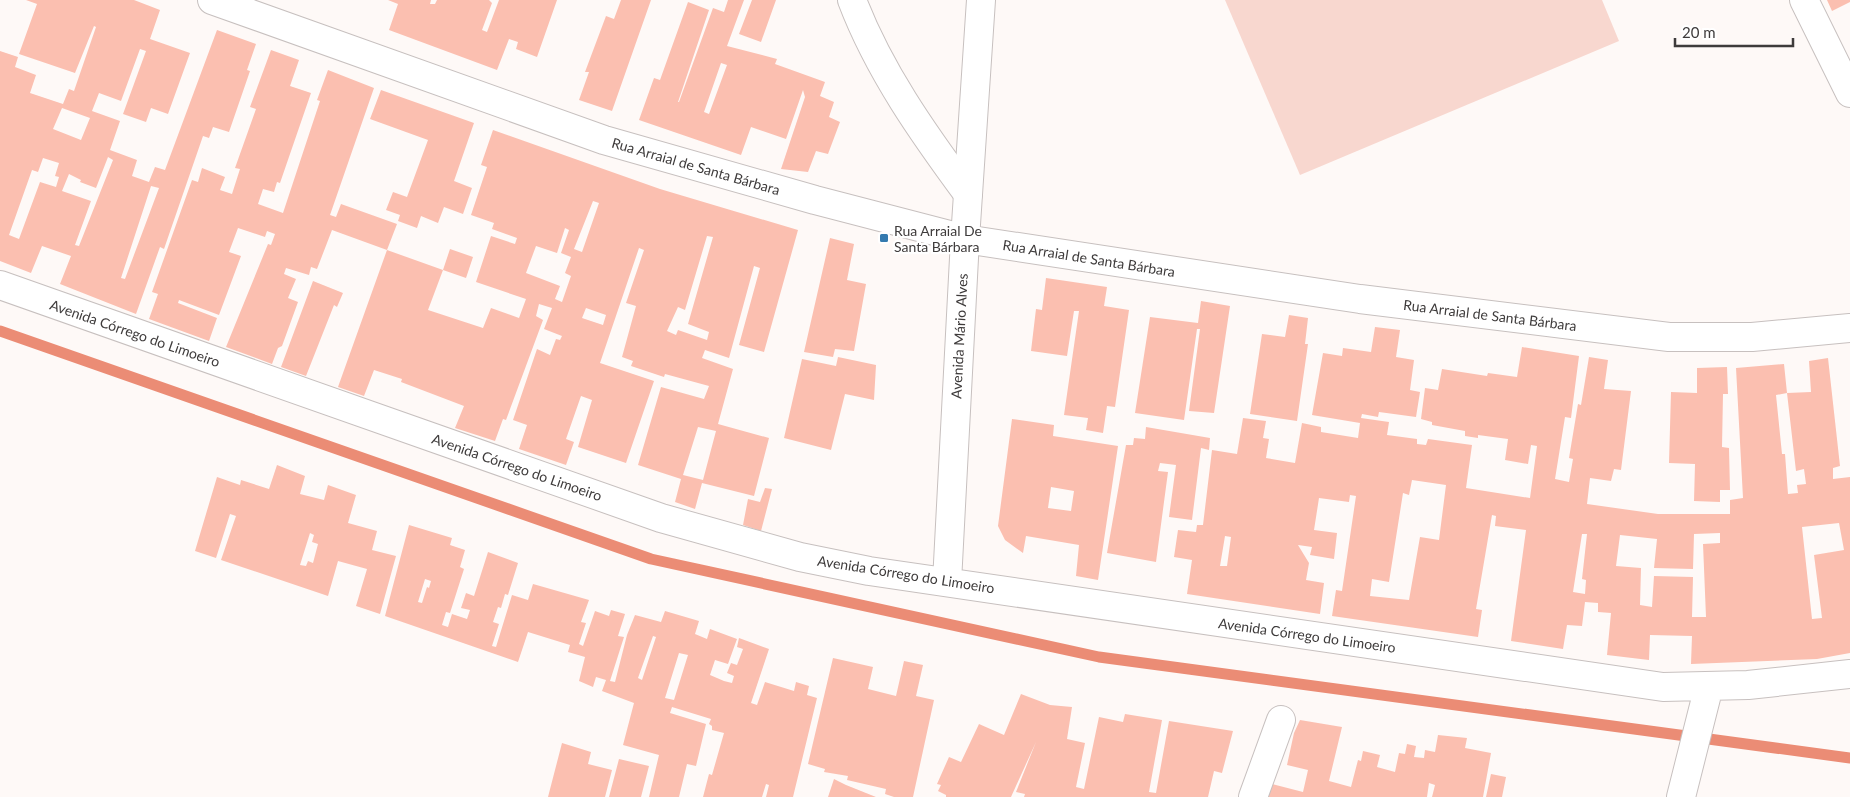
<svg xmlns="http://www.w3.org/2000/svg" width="1850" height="797" viewBox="0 0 1850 797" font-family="Lato,sans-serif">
<rect width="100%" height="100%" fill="#fef9f7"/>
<path fill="#f8d7cf" d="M1225,0H1602L1619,41L1300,175Z"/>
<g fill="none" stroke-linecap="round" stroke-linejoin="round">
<path stroke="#eb8c75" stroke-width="11" d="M0,331L651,559L1099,657L1850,758"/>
</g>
<path fill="#fbbfb0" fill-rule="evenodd" d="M26,0H134L160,10L150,39L190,53L168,114L151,108L146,122L123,114L146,51L140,49L121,101L99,93L92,111L120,121L110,150L137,160L132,176L149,182L155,167L165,170L217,30L256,44L247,70L250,71L229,132L213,127L209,138L203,136L164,249L160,247L136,314L60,284L71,256L42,246L31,273L0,261V51L18,57L15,67L36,75L30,93L63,104L69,89L74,91L96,27L94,26L75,73L19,54L37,4ZM62,108L90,118L81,140L53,129ZM108,157L113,160L79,246L75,245L91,201L62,191L69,174L81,180L80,182L96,188ZM43,158L59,163L55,176L59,177L56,187L40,182L19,239L9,235L32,170L38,172ZM151,186L159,188L125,279L121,278Z
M388,0H431L430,4H435L437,0H489L492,3L482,30L487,32L499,0H557L537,57L516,49L518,42L509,39L497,70L389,30L398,4Z
M621,0H651L612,111L579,100L589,72H585L606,16L614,19Z
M728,0H744L727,46L777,59L775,64L825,82L820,96L834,102L829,117L840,122L828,154L816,151L808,172L781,169L805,97L803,90L786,139L751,127L741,155L639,120L654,78L660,80L688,2L709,10L678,102H679L713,8L724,12ZM721,63L727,65L709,114L704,112Z
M752,0H776L761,42L739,34Z
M1827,0H1850V2L1832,11Z
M271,50L299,60L290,86L311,93L280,183L277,182L274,192L263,189L258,204L283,213L320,101L317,100L328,70L374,88L330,215L336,217L341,204L397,224L387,250L443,270L428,310L483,328L491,308L519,318L526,299L476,282L491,236L515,244L517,238L492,229L494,223L471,215L487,167L481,165L493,130L660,189L798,230L764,352L739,345L760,268L754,266L729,358L705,350L702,358L733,369L718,424L769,438L754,496L702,483L695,509L675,502L681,479L638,465L661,387L704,399L709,386L665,374L664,377L631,366L633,361L622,357L636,306L626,303L644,250L639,248L600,363L654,381L626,463L578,447L592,400L581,396L566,439L574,442L566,465L519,449L527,425L513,420L537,349L550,355L556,339L560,340L562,336L544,329L552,308L539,304L536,316L543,320L506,420L503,419L495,441L455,428L464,406L401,382L402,379L374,370L364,396L338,387L387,250L332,230L317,269L311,267L309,275L286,268L284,274L296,279L288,298L298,302L282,346L278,348L272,364L226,347L268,244L271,245L275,234L267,231L265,237L238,228L229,252L241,256L219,315L179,300L178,303L217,318L209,341L149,319L158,294L152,292L192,180L198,182L202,168L225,177L220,190L232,194L240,169L235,168L256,109L250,107ZM593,201L599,203L582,252L574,249ZM565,228L569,230L561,253L571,257L565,273L571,276L562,302L555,299L560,286L526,273L536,246L557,253ZM707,236L713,237L688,324L709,332L707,340L678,330L676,335L667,331L678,307L685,310ZM586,308L606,315L603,325L582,318ZM698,427L716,431L703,480L683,475Z
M381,90L474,123L454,181L472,188L463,214L444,207L438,223L421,216L417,228L398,221L400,215L386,210L393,192L407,197L428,140L370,119Z
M830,238L854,244L847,280L866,284L854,351L835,349L833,357L804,352Z
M450,249L473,257L466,278L443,270Z
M1046,278L1107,287L1104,306L1129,310L1115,407L1107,406L1103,433L1086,430L1088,418L1064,415L1079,311H1074L1067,356L1031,351L1036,309L1042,310Z
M313,281L343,293L337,307L334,305L306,376L281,367Z
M1201,301L1230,306L1214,413L1189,411L1200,329H1197L1184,420L1135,413L1150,317L1198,323Z
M1289,315L1308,318L1305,344H1308L1297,421L1250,414L1262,334L1285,337Z
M1375,327L1400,330L1396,357L1414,360L1410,390L1420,392L1416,417L1379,412L1378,417L1362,414L1361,418L1389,422L1387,435L1417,439V444L1426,445L1428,439L1472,445L1466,488L1530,498L1537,446L1531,445L1528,464L1505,460L1508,439L1478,435V438L1465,436V431L1432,425V422L1421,419L1425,388L1438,390L1442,369L1487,376L1488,373L1517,377L1522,347L1579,356L1571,418L1565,417L1555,479L1569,482L1573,459L1569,458L1578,404L1581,405L1589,357L1608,360L1604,389L1631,391L1621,470L1614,469L1611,481L1590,478L1587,504L1658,514H1730V500L1743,498L1736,368L1784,364L1787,393L1776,395L1782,454H1785L1788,494L1798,493L1797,485L1806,484L1804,469L1796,471L1787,393L1811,392L1809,361L1828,358L1840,466L1833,468V479L1850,477V653L1817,659L1691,664L1692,636L1650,635L1649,660L1607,655L1611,613L1598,612V603L1585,602L1582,626L1567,625L1563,649L1511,641L1526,530L1495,526L1496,516L1492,515L1476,609L1482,610L1478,637L1332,616L1336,590L1342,591L1356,496L1350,495L1349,502L1319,498L1314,530L1337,533L1334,559L1310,555L1312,547L1298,545L1309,563L1306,580L1324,583L1320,614L1187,594L1192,560L1174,557L1178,530L1196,532L1197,525H1203L1212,450L1237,454L1243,418L1266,421L1263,438L1269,439L1266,458L1295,463L1302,423L1321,427V432L1358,438L1360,423L1312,415L1323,353L1342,356L1343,348L1371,352ZM1412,480L1446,485L1439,540L1420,537L1409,600L1370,596L1372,579L1389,582L1403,493L1409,495ZM1839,523L1844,550L1814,555L1822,618L1812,619L1802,527ZM1720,533V543L1703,544L1706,617H1692L1693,577L1654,576L1652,607L1640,605L1641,568L1616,566L1620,535L1657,539L1654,568L1693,569L1694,534ZM1582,534H1587L1582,579L1586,580L1585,594L1573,592ZM1225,536L1231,537L1227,566H1220Z
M838,357L876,365L874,400L845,394L831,450L784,438L802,359L836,366Z
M1727,367L1728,394H1723L1722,447L1729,448L1730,490H1720V502L1694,501L1695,464L1669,463L1671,392L1697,393V368Z
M1012,419L1054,425L1053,436L1118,446L1098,580L1076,576L1079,545L1026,536L1023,553L1005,540L998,526ZM1051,487L1074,491L1071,511L1048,508Z
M1146,427L1210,438L1209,450L1201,448L1192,520L1169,517L1176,465L1160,463L1158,471L1168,472L1156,562L1107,553L1126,445H1133L1134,438L1145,439Z
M277,465L305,476L300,494L324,500L328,485L356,495L348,523L377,531L372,550L396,556L380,614L356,606L367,569L338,561L328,596L221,560L236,516L230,514L216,558L195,551L217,477L240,485L241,480L269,489ZM310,533L314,535L312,542L318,544L313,563L308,561L306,566L300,565Z
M765,488L772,489L761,531L743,525L748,499L760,502Z
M409,525L452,538L450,545L465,550L460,567L464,569L450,613L446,612L442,625L448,627L452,614L467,619L470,610L461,608L466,593L474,596L488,552L518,563L508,595L505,594L501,608L498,607L493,622L499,624L492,646L496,647L512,595L528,600L533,584L589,600L581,622L586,623L579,644L583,646L595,611L609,616L611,610L625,614L618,636L624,637L610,681L615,682L627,635L635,615L661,622L665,611L699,621L695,634L707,639L710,629L737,639L728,664L715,660L710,675L724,681L732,683L734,676L727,673L731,663L737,665L743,649L737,647L739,638L769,649L751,703L757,705L765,682L794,691L796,682L809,686L807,695L817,698L793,797H766L769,785L766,784L762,797H703L709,774L712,775L724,733L712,730V726L709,724L711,719L672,707L670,713L706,724L696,766L687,764L679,797H649L659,755L623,745L634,703L602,691L606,680L596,677L593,687L579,681L585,657L568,652L570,645L528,632L518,662L385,616ZM425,579L431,581L429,588L427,587L422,603L418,602ZM653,636L656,637L642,680L638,678ZM679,653L688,655L674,700L665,698Z
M833,658L873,667L868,689L896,696L904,661L923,665L916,696L934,700L913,797H894L885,794L886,789L847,780L848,776L824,772L825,769L808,764Z
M1021,694L1050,705L1072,707L1067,739L1085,743L1076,787L1084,789L1099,717L1123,722L1125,714L1162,720L1149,792L1156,793L1169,721L1233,731L1222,773L1214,771L1208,797H1024L1025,794L1016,792L1036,742L1011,797H946V795L938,791L941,785L937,784L949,757L961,762L979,724L1004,735Z
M1300,720L1342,727L1329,781L1351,787L1358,760L1361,761L1363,751L1380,755L1377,767L1395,772L1399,753L1405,754L1407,744L1416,746L1414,757L1424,758L1425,750L1435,752L1438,735L1467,738L1465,748L1491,753L1483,797H1432L1435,785L1429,783L1427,797H1268L1272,784L1303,792L1308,770L1287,765L1294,733Z
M562,743L591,752L588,764L612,770L605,797H548Z
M619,759L649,766L641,797H609Z
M1491,774L1506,777L1502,797H1486Z
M834,779L846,785L876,797H828Z"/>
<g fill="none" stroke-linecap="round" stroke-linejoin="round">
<defs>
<path id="minor" d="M852,0C879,71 923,133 968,194
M1804,0L1850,93
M0,285L661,518L800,557L869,571L1663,687L1748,685L1850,674
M947,582L965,239
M1253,797L1281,720
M1681,797L1709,686"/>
<path id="tertiary" d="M212,0L604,140L815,200L965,239L1360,299L1669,337H1752L1850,328
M965,239L981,0"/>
</defs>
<use href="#minor" stroke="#c7c0bf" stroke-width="30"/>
<use href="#tertiary" stroke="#c7c0bf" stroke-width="30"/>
<use href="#minor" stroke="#fff" stroke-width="28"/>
<use href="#tertiary" stroke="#fff" stroke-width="28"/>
</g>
<rect fill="#347aaf" stroke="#fff" stroke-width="2" x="879" y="233" width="10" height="10" rx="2.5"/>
<g text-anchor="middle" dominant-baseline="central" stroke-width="4.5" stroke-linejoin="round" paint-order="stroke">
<g font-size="14" fill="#3e3b3b" stroke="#fff">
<text transform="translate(696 166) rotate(16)">Rua Arraial de Santa Bárbara</text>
<text transform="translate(1089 258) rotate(9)">Rua Arraial de Santa Bárbara</text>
<text transform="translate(1490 315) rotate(7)">Rua Arraial de Santa Bárbara</text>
<text transform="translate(135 333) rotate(19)">Avenida Córrego do Limoeiro</text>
<text transform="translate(959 336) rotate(-87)">Avenida Mário Alves</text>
<text transform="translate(517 467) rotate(19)">Avenida Córrego do Limoeiro</text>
<text transform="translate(906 574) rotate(9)">Avenida Córrego do Limoeiro</text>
<text transform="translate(1307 635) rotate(8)">Avenida Córrego do Limoeiro</text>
</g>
<g font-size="14" fill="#3e3b3b" stroke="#fff" text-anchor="start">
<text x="894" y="230">Rua Arraial De<tspan x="894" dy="16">Santa Bárbara</tspan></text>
</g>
</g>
<path d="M1675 38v8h118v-8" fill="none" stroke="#3e3b3b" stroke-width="2.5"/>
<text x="1682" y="38" font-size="15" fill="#3e3b3b" stroke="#ffffff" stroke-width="4" paint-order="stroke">20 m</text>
</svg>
